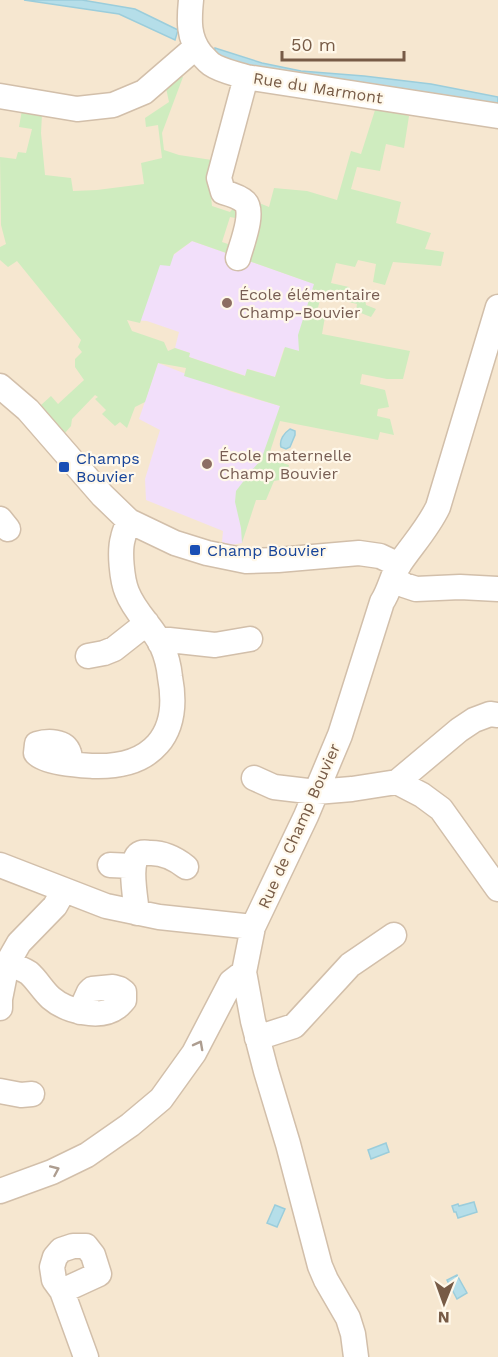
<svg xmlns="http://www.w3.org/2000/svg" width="498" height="1357" viewBox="0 0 498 1357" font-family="'Work Sans',sans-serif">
<rect width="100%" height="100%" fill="#fef5e2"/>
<path fill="#f6e7d0" d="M0,0H498V1357H0Z"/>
<path fill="#f2dffa" d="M192,241L320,286L299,351L284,348L275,377L248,369L246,376L189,357L190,353L175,348L179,332L147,321L134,320L147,275Z
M158,363L232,392L280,406L242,543L231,545L222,542L223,531L146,500L145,479L160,430L139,419Z"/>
<path fill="#cfecbf" d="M178,74L183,77L162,133L164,150L179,155L212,160L210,187L212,206L230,212L237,204L241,219L230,217L222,242L234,246L232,255L192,241L174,254L170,266L160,265L140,323L127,320L132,331L164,342L168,351L175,348L190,353L189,357L245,376L247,369L275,377L285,347L299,351L298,335L314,284L249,261L256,204L259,203L269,207L274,188L307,191L337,200L351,151L361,154L376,107L409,116L404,148L386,144L380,171L357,167L351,189L401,202L396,223L431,233L425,249L444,252L441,266L393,262L385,285L373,282L376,264L358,260L355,267L336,263L331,283L349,287L347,295L365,299L366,305L376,309L371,317L356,311L357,304L328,297L326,302L320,300L316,315L325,317L322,334L410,351L403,379H387L362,374L360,384L385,390L389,407L378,409L377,416L390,419L394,435L380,432L378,440L280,421L268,458L289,465L285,479L274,481L266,500H256L242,543L241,528L235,502L236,491L252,470L261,460L280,406L184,376L186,368L158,363L145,402L135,407L127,428L120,422L115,426L102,414L106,410L95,399L98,397L95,395L72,419L71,426L65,433L41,405L51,396L58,404L84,380L75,367V359L82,352L78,347L81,340L17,261L8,267L0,260V247L6,244L1,225L0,157L16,159L18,152L26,153L32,129L19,127L22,110L42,114L41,133L45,175L71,178L73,191L97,190L144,184L141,163L162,158L158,125L146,127L145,118L169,102L166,88Z"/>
<path fill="#b5dee9" stroke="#9bcddb" stroke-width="1.5" d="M24,0H82L135,9L178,30L175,40L119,14Z
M215,48L262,63L301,71L364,76L431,84L498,97V107L256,69L214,55Z
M290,429L295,431V435L290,447L286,449L281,447C279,440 284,433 290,429Z
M386,1143L389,1152L371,1159L368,1150Z
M474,1202L477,1212L458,1218L456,1212H454L452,1206L458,1204L459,1206Z
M275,1205L285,1209L277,1227L267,1223Z
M457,1275L467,1293L457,1299L447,1280Z"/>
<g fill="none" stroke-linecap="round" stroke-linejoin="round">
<defs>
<path id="minor" d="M191,0C189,20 188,38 201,54C204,57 207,61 211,64C221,71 234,73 246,77L498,116
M0,96L77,109L113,105L144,92L196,47
M238,258C241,246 255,212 245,202C240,197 230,194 223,192L219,178L246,77
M0,386L28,410L102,495L129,521L175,543L207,553L246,561L278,560L359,553L380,556L399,565
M0,519L8,529
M393,577L404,585L416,589L460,587L498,589
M160,643L165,640H169L215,645L250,639
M88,656L104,653L114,649L147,623
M70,763C70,760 70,756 69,753C65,740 47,741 37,744L36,753C45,763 79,765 93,766C152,768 181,735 170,677C169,667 166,655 162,646C153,627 135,613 127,592C122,580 119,551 123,538C124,532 127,526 129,521
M254,778L274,787L316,792L352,789L397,782L459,730L474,720L490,714L498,715
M397,782L422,795L441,809L498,889
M0,865L106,906L159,917L253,927
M110,865L133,866
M137,913C136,900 127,858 141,853C144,852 147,853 151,853C163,853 176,859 186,867
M7,964C14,966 23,969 29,973C37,980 43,991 51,998C66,1011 100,1020 117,1007C120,1005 122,1002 124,1000V992L120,989L113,987L92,989L89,992L80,1012
M0,1008V999L7,964L19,943L55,906L64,890
M257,1038L294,1026L350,965L394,935
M0,1091L21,1095L32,1094
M0,1191L52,1172L87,1155L130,1125L161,1099L194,1053L231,982L244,972
M62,1291L99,1274L93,1255L86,1246H73L61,1250L55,1257L52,1267L54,1280L62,1291L86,1357
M356,1357L353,1334L348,1318L326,1280L320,1266L288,1144L266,1071L253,1021L244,972L253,927L306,816L340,735L382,602C390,590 392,575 400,563C413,544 428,528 438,507L498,307"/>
</defs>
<use href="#minor" stroke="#d2bfaa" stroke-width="27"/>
<use href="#minor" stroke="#fff" stroke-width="24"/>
</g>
<defs><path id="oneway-chevron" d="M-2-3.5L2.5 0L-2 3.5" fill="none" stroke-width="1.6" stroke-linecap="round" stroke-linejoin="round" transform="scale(1.5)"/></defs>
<g stroke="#ad9d90">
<use href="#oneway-chevron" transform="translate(199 1045) rotate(-62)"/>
<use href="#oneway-chevron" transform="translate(55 1170) rotate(-24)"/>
</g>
<g fill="#8d6e63" stroke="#fff8ea" stroke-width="2">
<circle cx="227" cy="303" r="6"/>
<circle cx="207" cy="464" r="6"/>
</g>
<g fill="#1a4fb4" stroke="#fff8ea" stroke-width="2">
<rect x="58" y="461" width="12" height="12" rx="3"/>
<rect x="189" y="544" width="12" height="12" rx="3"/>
</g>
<g text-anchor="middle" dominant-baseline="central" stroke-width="4.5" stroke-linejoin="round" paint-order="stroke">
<g font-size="16" fill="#775b46" stroke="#fff8ea">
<text transform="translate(318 88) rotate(9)">Rue du Marmont</text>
<text transform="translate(299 826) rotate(-66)">Rue de Champ Bouvier</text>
</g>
<g font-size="16" fill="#785e54" stroke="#fff8ea" text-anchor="start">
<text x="239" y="294">École élémentaire<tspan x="239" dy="18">Champ-Bouvier</tspan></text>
<text x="219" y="455">École maternelle<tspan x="219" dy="18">Champ Bouvier</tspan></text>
</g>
<g font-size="16" fill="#164399" stroke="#fff8ea" text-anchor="start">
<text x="76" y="458">Champs<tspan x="76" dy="18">Bouvier</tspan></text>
<text x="207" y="550">Champ Bouvier</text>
</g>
</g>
<g transform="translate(444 1303) rotate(181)" stroke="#fff8ea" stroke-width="4.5" paint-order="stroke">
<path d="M0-4.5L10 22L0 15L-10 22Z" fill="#775b46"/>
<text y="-9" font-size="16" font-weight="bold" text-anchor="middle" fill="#775b46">N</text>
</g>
<path d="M282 51v9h122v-9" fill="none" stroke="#775b46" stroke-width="3"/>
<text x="291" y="51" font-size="18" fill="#775b46" stroke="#fff8ea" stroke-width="4.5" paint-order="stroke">50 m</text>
</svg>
